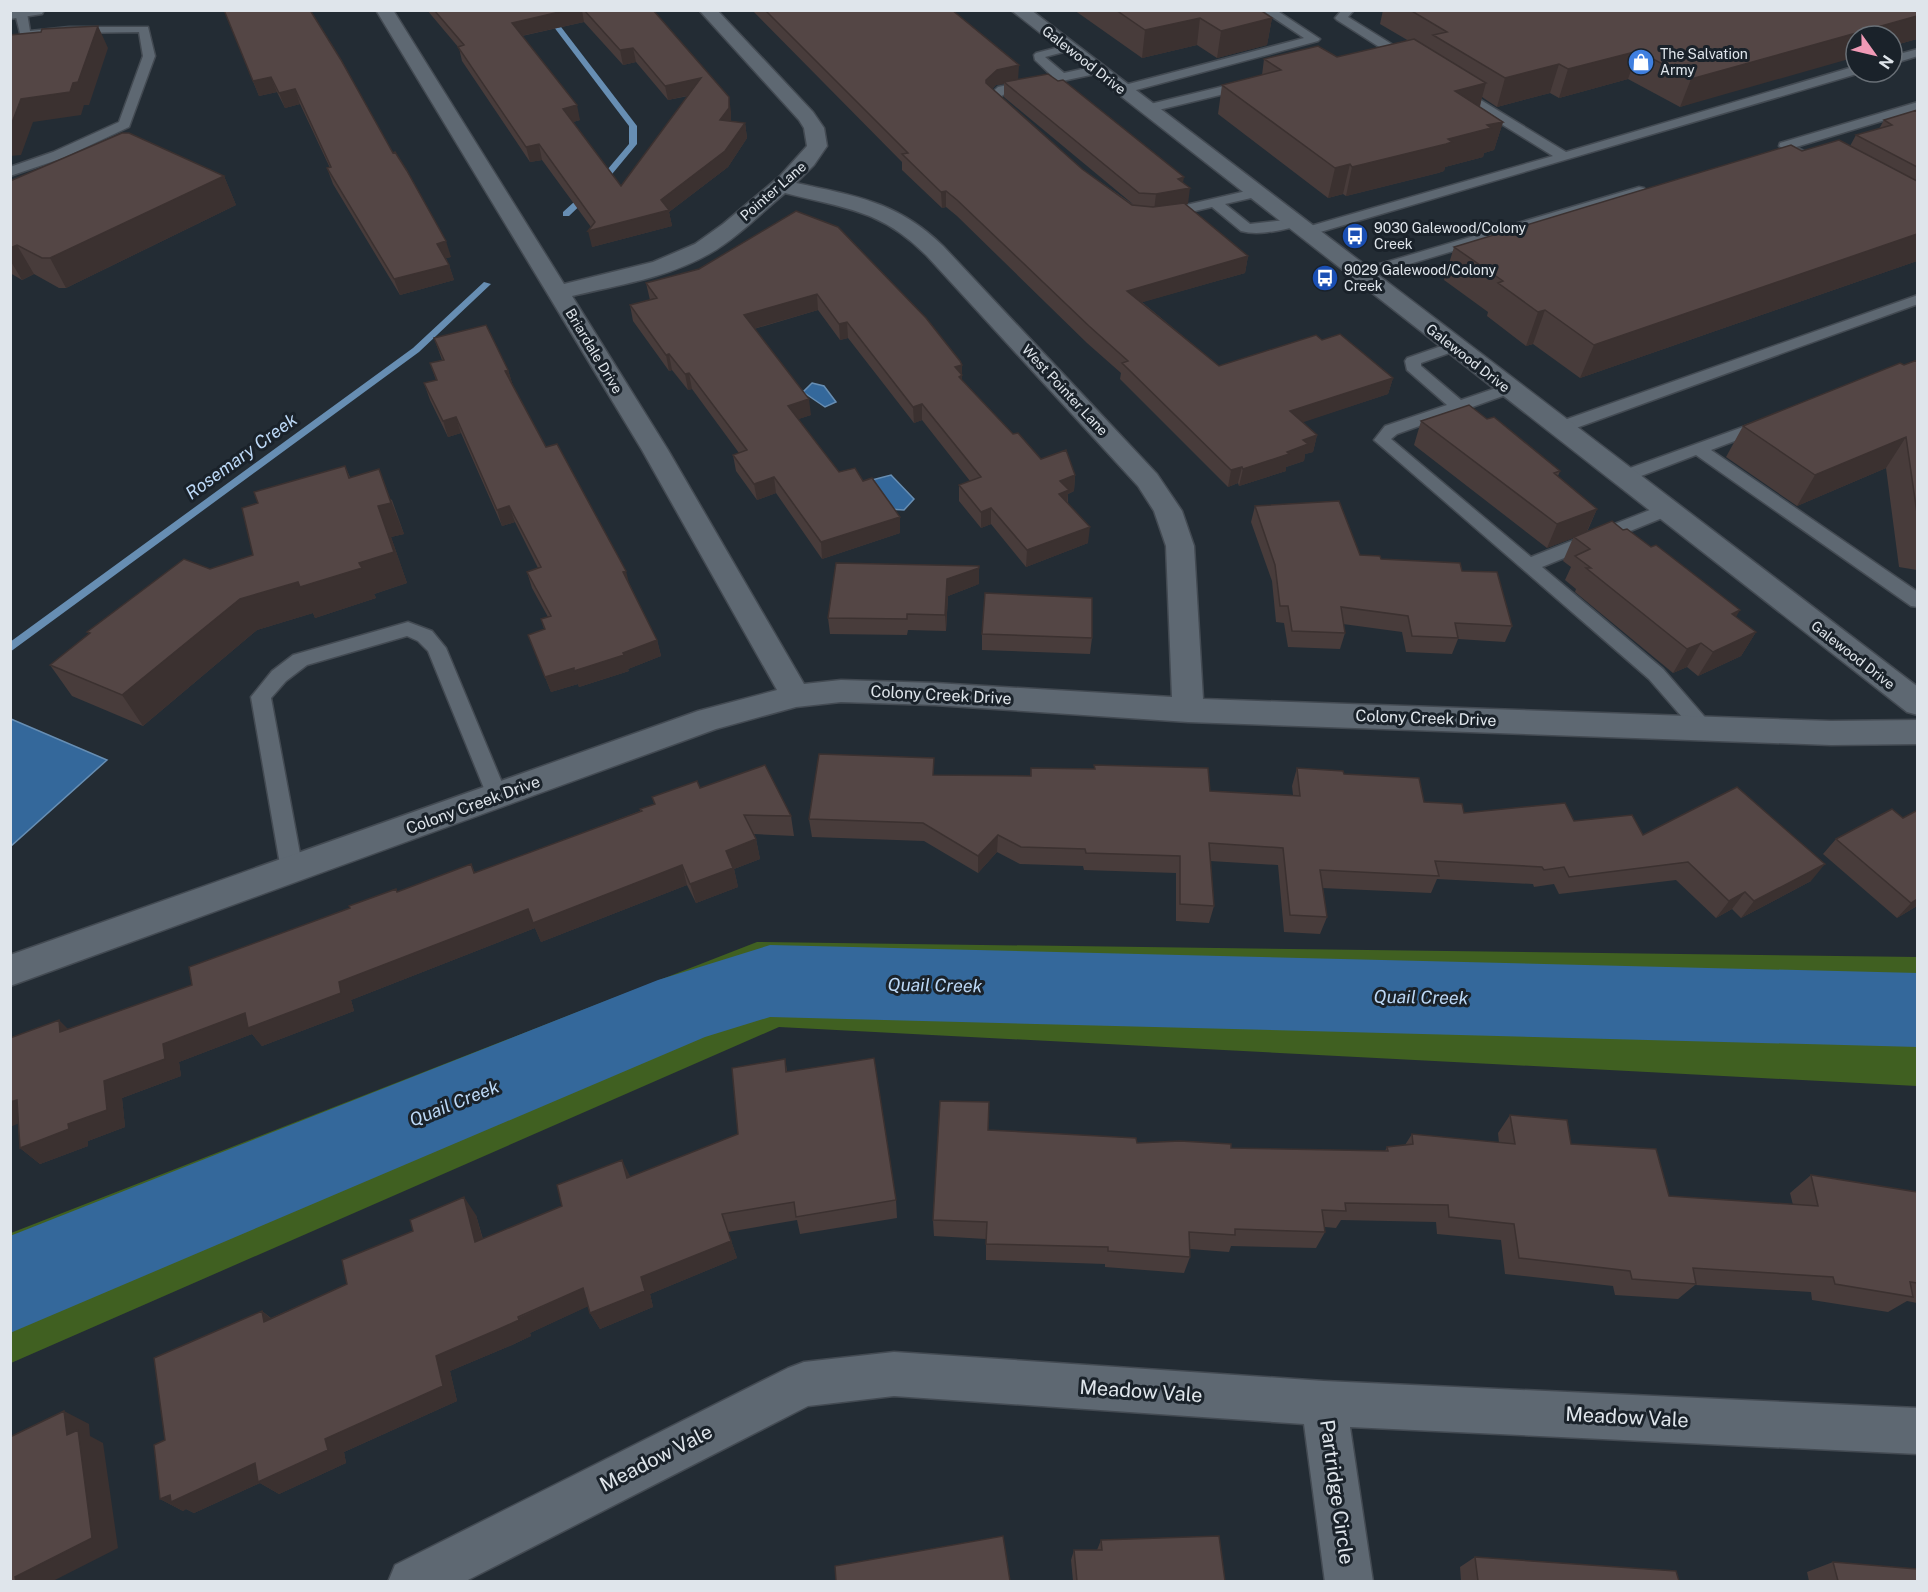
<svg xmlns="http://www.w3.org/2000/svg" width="1928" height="1592" viewBox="0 0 1928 1592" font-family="'Public Sans',sans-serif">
<rect width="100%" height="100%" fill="#232c34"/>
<path fill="#406021" d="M757,942L1917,957V1086L779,1027L11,1363V1233Z"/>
<path fill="#34689b" stroke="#678eb3" stroke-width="1.5" d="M812,383L824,386L836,402L825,407L803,392Z
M891,475L914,499L904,510L888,509L872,480Z
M11,719L107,760L11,846Z"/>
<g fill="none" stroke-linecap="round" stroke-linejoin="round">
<path fill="#678eb3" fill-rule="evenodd" d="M541,10H548L637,126V144L603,185L596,183L629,144V126Z
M584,193L591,195L569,216H563V212Z
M484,282L491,284L419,352L10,652V642L413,348Z"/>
<path fill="#34689b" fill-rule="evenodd" d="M770,945L1918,973V1047L770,1017L705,1037L10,1333V1236L658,980Z"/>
<defs>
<path id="service" d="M1262,10H1276L1320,39L1318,41L1125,93L1121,94L1115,90L1117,87L1304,38Z
M1342,10H1354L1348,17L1414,58V64H1406L1337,20L1335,18Z
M17,11H25L27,13L30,31L69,27H148L155,56L129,127L63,158L10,176V167L53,152L119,122L143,56L139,32L69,33L21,37L15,13Z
M1067,45L1073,48L1071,50L1045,57L1064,73L1096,66L1102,70L1100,73L1006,93L1000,97L1015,113L1009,117L1005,116L987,97L998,87L1052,76L1035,60L1034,55L1036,53Z
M1918,49V56L1892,64V56Z
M1856,66V72L1860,73L1310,235H1300L1298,232L1300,229L1553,156L1453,94V88H1461L1566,152Z
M1249,80L1255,84L1253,87L1146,113L1140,109L1142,106Z
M1918,102V110L1796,147L1816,157L1818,160L1816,163H1806L1779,146L1780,143Z
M1639,187L1644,188L1646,191L1644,194L1366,277H1356L1354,274L1356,271Z
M1255,189L1262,193L1260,196L1225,204L1250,224L1294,219L1301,223L1299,226C1281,230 1259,236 1241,231L1212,207L1165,218L1158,214L1160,211Z
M1918,295V304L1565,432L1559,433L1551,428L1553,424Z
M1453,342L1461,347L1458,350L1421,363V366L1461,400L1508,384L1516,389L1514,392L1397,434L1391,439L1531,557L1660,506H1672L1675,510L1672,514L1542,567L1663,669L1710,723L1713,728L1710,733L1703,736L1696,733L1649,679L1374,440L1385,426L1447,405L1407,370L1405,361L1407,358Z
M1765,419L1773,424L1771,427L1711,450L1918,592V607L1911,606L1696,455L1628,481H1616L1613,477L1616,473Z
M408,622L432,631L446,648L508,797L504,803L497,805L490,803L428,651L418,641L407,636L307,665L286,681L271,698L303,870L300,876L292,879L284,876L281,870L251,697L272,671L293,655Z"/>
<path id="minor" d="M376,10H393L564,284L653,262L695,244L723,224L780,176L807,146L804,128L799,120L699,10H717L813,112L824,128L827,146L814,165L796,183C856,196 898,202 943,246L1157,474L1182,511L1194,546L1203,699L1831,721L1918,720V744L1831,745L1188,722L935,705L841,702L796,707L716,729L10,986V955L698,711L777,690L642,450ZM785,193C844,208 882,210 927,256L1138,486L1154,511L1166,546L1172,697L935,683L841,680L804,684L668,450L572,296C618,285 667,278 709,254C737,238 760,214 785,193Z
M1011,10H1031L1918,687V715L1907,712Z
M894,1352L1324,1381L1918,1408V1454L1350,1427L1373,1582H1325L1304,1424L894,1396L808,1406L464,1582H388L395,1565L788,1368L804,1362Z"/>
<path id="tertiary" d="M10,10H44L42,14L10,19Z"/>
</defs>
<use href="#service" stroke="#434a52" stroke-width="3"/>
<use href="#minor" stroke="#434a52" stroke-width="3"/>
<use href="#tertiary" stroke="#434a52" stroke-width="3"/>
<use href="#service" fill="#5e6872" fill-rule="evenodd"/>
<use href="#minor" fill="#5e6872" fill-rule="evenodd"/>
<use href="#tertiary" fill="#5e6872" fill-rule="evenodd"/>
</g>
<path fill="#483c3b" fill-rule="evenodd" d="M224,10L451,257L446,258L449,265L454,280L400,295L333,184L327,168H330L300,104L285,108L277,92L259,96Z
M427,10H653L731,112V121L745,123L747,138L728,167L669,212L672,226L592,247L591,227L542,160L530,162L462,61L459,48ZM584,22L623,65L636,62L668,100L688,96L621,186L573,122L580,120L522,36Z
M752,10H952L1018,80L1183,183L1188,204H1185L1248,256L1245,273L1142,302L1219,366L1322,340L1393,378L1388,394L1302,422L1317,435L1313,452L1305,454L1304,461L1286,467V471L1239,486L1238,483L1228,487L1120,379L1121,373L1087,343L957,216L946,207L942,208L902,170V162ZM1004,84V97L1134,205L1082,169L992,89L996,85Z
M1074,10H1260L1272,18L1267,45L1217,58L1197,45L1142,58Z
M1383,10H1917V39L1892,46V36L1680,107L1628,79L1559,98L1550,93L1497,107L1482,97L1480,107L1503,122L1494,150L1484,153L1483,157L1445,167L1444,171L1438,173L1346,196L1343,194L1328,198L1218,114L1222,85L1262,75L1264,59L1337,57L1409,41L1380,24Z
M1917,110V261L1580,378L1533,344L1526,346L1487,316L1488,312L1444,280L1454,247L1802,151L1850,146L1856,135L1879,129L1884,120Z
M224,176L236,205L66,288H59L34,274L22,280L10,273V181Z
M796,211L962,365V380L1013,434L1041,459L1075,475L1074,491L1068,494V503L1088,543L1026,567L991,524L981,528L959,501V485L970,481L922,420L914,423L848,338L840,340L818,310L754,329L811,415L798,419L839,472L863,481L900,517V533L822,559L776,493L757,500L736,471L733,455L739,453L692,389L688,390L672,370L669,371L633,321L630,305L650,300L646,283L699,269Z
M434,338L508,370L513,386L546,447L629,583L657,640L661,656L628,669L629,671L579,687L578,684L551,692L528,635L544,629L541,619L548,617L532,588L527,572L538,568L515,522L502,526L461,433L448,437L430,400L424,383L436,380L430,363L442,360Z
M1917,360V570L1899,567L1886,468L1797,506L1726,457L1743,426Z
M1487,419L1560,471L1558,476L1597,509L1587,532L1623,530L1756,632L1741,656L1698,676L1687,667L1673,673L1575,592L1576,589L1565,580L1571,567L1563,561L1573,538L1547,548L1414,445L1421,421Z
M345,466L350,477L392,500L404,534L391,537L407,583L374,594L376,598L315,618L313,613L257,630L143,726L72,696L50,665L89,634L87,632L210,569L253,555L258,503Z
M1255,506L1360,555L1381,559L1462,571L1512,626L1505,642L1458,639L1452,654L1406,652L1402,632L1343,624L1345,633L1340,649L1288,647L1284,623L1276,622L1272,581L1251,522Z
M979,584L948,596L946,631L908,630L907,635L830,634L828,618Z
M982,634L1092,638L1090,654L982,650Z
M1094,765L1210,791L1293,795L1292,786L1297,768L1344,774L1424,802L1464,813L1574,821L1643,835L1811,881L1741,918L1732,909L1716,918L1676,880L1559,894L1554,884L1534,887L1533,884L1437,879L1431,893L1322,888L1327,917L1320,934L1284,932L1278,865L1210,861L1214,906L1209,923L1176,921V873L1084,870L1083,866L1020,864L997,852L978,873L924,841L812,837L809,819L935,775L1030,776L1031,768L1094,769Z
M700,788L791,816L794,836L754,834L756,839L760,859L734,869L738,887L696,903L687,885L541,942L535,928L351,1000L354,1011L262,1046L252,1034L179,1062L181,1076L122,1098L125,1127L88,1141V1146L40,1164L20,1148L18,1124L68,1030L192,985L350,908L396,889L397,892L471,864L475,873L640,811V809L654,804L652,797Z
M1903,818L1917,906L1897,918L1823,854L1836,839Z
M785,1059L787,1071L896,1200L897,1218L800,1234L797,1220L728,1232L737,1258L650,1294L653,1307L600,1329L590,1313L588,1306L530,1333L531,1336L512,1345L450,1371L457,1401L344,1452L346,1463L279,1494L260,1483L194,1513L186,1509L183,1511L160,1499L165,1440L262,1311L271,1318L347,1284L476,1215L483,1239L630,1177L738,1134Z
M1510,1115L1571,1144L1669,1196L1793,1205L1790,1193L1811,1175L1917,1192V1303L1907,1301L1888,1312L1812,1300L1811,1292L1695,1285L1678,1299L1615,1295L1613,1286L1505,1274L1501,1240L1437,1234L1436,1222L1341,1220L1336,1228L1325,1227V1232L1316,1248L1231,1246L1229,1252L1190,1249V1257L1184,1273L1105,1267V1264L986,1260V1239L934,1236L933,1220L988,1130L1137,1143L1231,1148L1385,1151L1387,1147L1405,1145L1412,1134L1499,1143L1498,1133Z
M1101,1540L1225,1581H1073L1071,1560L1074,1550H1097Z
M1475,1557L1679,1581H1461L1460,1567Z
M1833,1562L1917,1581H1809L1807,1572Z"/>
<path fill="#3b3130" d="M568,10H582L584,22L516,37L512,23Z
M1917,16V39L1892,46V36H1856V57L1680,107L1691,79Z
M1200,18L1197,45L1142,58L1145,30Z
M1272,18L1267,45L1217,58L1221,31Z
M98,26L108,48L89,105H84L81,115L33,122L21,155L10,156V128L21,99Z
M633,48L636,62L623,65L620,50Z
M1638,51L1628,79L1559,98L1568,69Z
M1559,64L1550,93L1497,107L1505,78Z
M1019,65L1018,81L1004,82V84L996,85L985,95L986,80L997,70Z
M271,77L277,92L259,96L253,81Z
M701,78L703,92L668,100L665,86Z
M1486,83L1478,112L1455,91Z
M295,89L300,104L285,108L279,93Z
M729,97L731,112V123L720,120Z
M577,105L580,120L566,124L563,109Z
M1503,122L1494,150L1484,153L1483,157L1445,167L1444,171L1438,173L1346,196L1352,167L1487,125Z
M745,123L747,138L728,167L669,212L672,226L592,247L588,231L661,200Z
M539,144L542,160L530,162L526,147Z
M1350,164L1343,194L1328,198L1335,168Z
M224,176L236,205L66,288L50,258Z
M1184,177L1182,189L1190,188L1188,204L1154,210L1156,194L1178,179Z
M946,191V207L942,208L941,192Z
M1917,234V261L1580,378L1594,345Z
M446,241L451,257L442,259L437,244Z
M17,245L34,274L22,280L10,260V248Z
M1248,256L1245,273L1126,307L1127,291Z
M449,265L454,280L400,295L394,279Z
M817,294L818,310L746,331L744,315Z
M1545,310L1533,344L1526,346L1538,312Z
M847,322L848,338L840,340L839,324Z
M669,354L672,370L669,371L666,355Z
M962,365V391L955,367Z
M508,370L513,386L505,371Z
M689,373L692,389L688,390L685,374Z
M1393,378L1388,394L1286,428L1290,411Z
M809,399L811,415L790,422L788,406Z
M922,404V420L914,423L913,407Z
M456,417L461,433L448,437L443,421Z
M1317,435L1313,452L1305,454L1304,461L1286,467V471L1239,486L1243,469L1287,452L1303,440Z
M1906,437L1886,468L1797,506L1815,475Z
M1242,467L1238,483L1228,487L1231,470Z
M379,469L404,534L391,537L407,583L374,594L376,598L315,618L313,613L257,630L143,726L122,695L240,599L378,506Z
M1075,475L1074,491L1068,494L1067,507L1058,510L1060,481Z
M774,477L776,493L757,500L754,484Z
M509,506L515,522L502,526L497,510Z
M991,508V524L981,528V512Z
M1597,509L1586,533L1547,548L1557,524Z
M900,517V533L822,559L821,542Z
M1090,527L1088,543L1026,567L1027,550Z
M979,568V584L948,596L946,631L945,615L947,579Z
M626,571L630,587L623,572Z
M1740,610L1726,634L1732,614Z
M1756,632L1741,656L1698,676L1713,652Z
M657,640L661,656L628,669L629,671L579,687L578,684L551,692L545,677L623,653Z
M1701,643L1687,667L1673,673L1687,649Z
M998,835L997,852L978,873V856Z
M756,839L760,859L734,869L738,887L696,903L690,884L726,851Z
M1825,864L1811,881L1741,918L1754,901Z
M682,865L687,885L541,942L535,928L351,1000L354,1011L262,1046L252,1034L179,1062L181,1076L122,1098L125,1127L88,1141V1146L40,1164L20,1148L68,1124L104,1081L163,1044L245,1013L339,982L528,909Z
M1745,892L1732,909L1716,918L1729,901Z
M1917,899V906L1897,918L1911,903Z
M59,1020L77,1038L60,1032Z
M17,1100L37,1116L10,1127V1102Z
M622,1160L631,1178H627Z
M464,1197L476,1215L488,1259L475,1242Z
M722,1214L737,1258L650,1294L653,1307L600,1329L590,1313L641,1277Z
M583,1288L593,1304L530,1333L531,1336L512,1345L450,1371L457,1401L344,1452L346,1463L279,1494L260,1483L194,1513L186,1509L183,1511L160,1499L255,1463L436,1356Z
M262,1311L281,1327L264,1322Z
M64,1411L89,1424L90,1436L103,1443L118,1548L53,1581H16L15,1577L67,1435Z"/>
<path fill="#544645" stroke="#3b3130" stroke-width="1.5" d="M224,10H310L341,60L393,153L395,152L407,171L446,241L437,244L449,265L394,279L327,168L331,167L295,89L279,93L271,77L253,81Z
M434,10H568L512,23L577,105L563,109L621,186L701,78L665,86L633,48L620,50L584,10H653L729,97V108L720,120L745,123L725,151L661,200L669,210L588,231L595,222L539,144L526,147L458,47L464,45Z
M765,10H952L1019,65L997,70L986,80V83L1082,169L1132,205L1153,207L1184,203L1248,256L1127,291L1219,366L1316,335L1322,340L1340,334L1393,378L1290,411L1317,435L1303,440L1308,444L1287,452L1289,454L1243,469L1242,467L1231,470L1122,363L1128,361L1089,326L957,200L946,191L941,192L902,154L908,153Z
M1116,10H1260L1272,18L1221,31L1200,18L1145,30Z
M1410,10H1917V16L1691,79L1638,51L1568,69L1559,64L1505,78L1433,35L1447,32Z
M98,26L78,82L73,83L70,92L21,99L10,128V35L41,32L42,29Z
M1414,39L1486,83L1455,91L1503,122L1487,125L1491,128L1448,139L1452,142L1446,144L1352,167L1350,164L1335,168L1222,85L1281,70L1264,59L1318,46L1337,57Z
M1048,74L1058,81L1063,80L1184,177L1178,179L1190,188L1156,194L1139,193L1004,82Z
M1917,110V167L1856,135L1892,125L1884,120Z
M122,133H129L224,176L50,258H42L17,245L10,248V181Z
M1839,140L1917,181V234L1594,345L1545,310L1538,312L1498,283L1503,281L1454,247L1791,145L1802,151Z
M796,211L838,227L926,318L960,361L962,365L955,367L962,375L959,377L1013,434L1018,433L1041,459L1066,450L1075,475L1060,481L1069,490L1059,494L1090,527L1027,550L991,508L981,512L959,485L981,477L922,404L913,407L847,322L839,324L817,294L744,315L809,399L788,406L839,472L855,468L863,481L872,478L900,517L821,542L774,477L754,484L733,455L747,450L689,373L685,374L669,354L666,355L630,305L657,298L646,283L699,269Z
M486,325L508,370L505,371L546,447L557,444L626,571L623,572L657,640L623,653L624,655L574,671V668L545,677L528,635L545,629L541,619L551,616L527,572L541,567L509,506L497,510L456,417L443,421L424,383L437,380L430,363L444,360L434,338Z
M1917,360V513L1906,437L1815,475L1743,426L1900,363L1904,365Z
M1469,405L1487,419L1494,417L1560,471L1554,473L1597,509L1557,524L1421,421Z
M345,466L349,478L379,469L391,503L378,506L394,552L359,563L362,568L300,587L298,582L240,599L122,695L50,665L90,633L87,632L184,559L210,569L253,555L242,508L258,503L254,492Z
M1339,501L1360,555L1380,556L1381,559L1460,563L1462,571L1497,572L1512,626L1455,623L1458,638L1412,636L1408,616L1341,607L1345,633L1292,631L1288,606H1280L1275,565L1255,506Z
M1612,521L1623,530L1627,529L1651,547L1656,545L1740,610L1732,614L1756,632L1713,652L1701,643L1687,649L1586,568H1591L1575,556L1590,549L1574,537Z
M836,563L979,566V568L947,579L945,615L907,614V619L828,618Z
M985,593L1092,598V638L982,634Z
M819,754L934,758L933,775L1031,776V768L1095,769L1094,765L1208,768L1210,791L1300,796L1297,768L1343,771L1344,774L1419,778L1424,802L1462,804L1464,813L1565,803L1574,821L1632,815L1643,835L1737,787L1825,864L1754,901L1745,892L1729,901L1688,862L1569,877L1564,867L1544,870L1542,867L1435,861L1439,876L1320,870L1327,917L1290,915L1283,848L1209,843L1214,906L1180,904V856L1086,853L1085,849L1021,847L998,835L978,856L923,823L809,819Z
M765,765L791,816L744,815L756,839L726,851L733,868L690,884L682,865L533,923L528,909L339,982L341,993L248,1028L245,1013L163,1044L165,1059L104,1081L107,1110L68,1124L69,1129L20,1148L17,1100L10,1102V1038L59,1020L60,1032L192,985L189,967L350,908L349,906L396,889L397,892L471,864L474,873L642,811L640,809L655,804L652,797L697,781L700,788Z
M1892,809L1903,818L1916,811L1917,812V899L1911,903L1836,839Z
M874,1058L896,1200L796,1217L794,1202L722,1214L731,1241L641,1277L645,1291L590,1313L583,1288L518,1317L519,1320L499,1329L436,1356L443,1386L325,1439L328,1450L258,1482L255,1463L171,1502L170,1495L160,1499L154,1445L165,1440L154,1358L262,1311L264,1322L347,1284L342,1260L413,1231L410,1220L464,1197L475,1242L562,1206L557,1185L622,1160L627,1178L738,1134L732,1068L785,1059L786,1072Z
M940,1101L989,1102L988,1130L1136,1138L1137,1143L1180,1141L1231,1144V1148L1388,1151L1387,1147L1413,1144L1412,1134L1515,1144L1510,1115L1567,1120L1571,1144L1656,1149L1669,1196L1818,1206L1811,1175L1917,1192V1283L1910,1282L1913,1297L1835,1284L1833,1277L1693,1268L1696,1284L1632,1279L1630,1271L1519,1258L1514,1224L1449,1217L1448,1205L1345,1203L1346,1211L1322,1210L1325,1232L1235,1229V1235L1189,1232L1190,1257L1108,1251V1247L986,1244L987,1222L933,1220Z
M64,1411L67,1435L78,1430L92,1538L15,1577L16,1581H10V1437Z
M1003,1536L1010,1581H836L835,1566Z
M1219,1536L1225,1581H1077L1074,1550H1102L1101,1540Z
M1475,1557L1676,1571L1679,1581H1478Z
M1833,1562L1917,1569V1581H1838Z"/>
<defs>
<symbol id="shop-disc" viewBox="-11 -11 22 22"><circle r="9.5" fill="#3f7fe0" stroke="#1a222a"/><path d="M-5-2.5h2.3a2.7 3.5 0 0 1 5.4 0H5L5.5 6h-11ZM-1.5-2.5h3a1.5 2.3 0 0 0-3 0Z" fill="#fff"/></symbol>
<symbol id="bus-disc" viewBox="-11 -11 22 22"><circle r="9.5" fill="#1a4fb4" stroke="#1a222a"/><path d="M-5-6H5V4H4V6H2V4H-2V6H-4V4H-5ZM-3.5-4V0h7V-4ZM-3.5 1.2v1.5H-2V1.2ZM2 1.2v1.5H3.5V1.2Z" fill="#fff"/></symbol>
</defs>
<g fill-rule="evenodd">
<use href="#shop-disc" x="1626" y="47" width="30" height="30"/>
<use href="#bus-disc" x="1340" y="221" width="30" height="30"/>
<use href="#bus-disc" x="1310" y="263" width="30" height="30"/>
</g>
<g text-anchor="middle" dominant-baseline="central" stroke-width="6" stroke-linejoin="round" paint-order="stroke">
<g font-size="14" fill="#dfe5eb" stroke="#1a222a" text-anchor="start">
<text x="1660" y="54">The Salvation<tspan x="1660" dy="16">Army</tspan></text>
<text x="1374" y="228">9030 Galewood/Colony<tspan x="1374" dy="16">Creek</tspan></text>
<text x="1344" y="270">9029 Galewood/Colony<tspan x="1344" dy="16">Creek</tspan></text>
</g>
<g font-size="14" fill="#dfe5eb" stroke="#1a222a">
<text transform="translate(1084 60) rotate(38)">Galewood Drive</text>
<text transform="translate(773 191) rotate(-41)">Pointer Lane</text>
<text transform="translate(594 351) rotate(59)">Briardale Drive</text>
<text transform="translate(1468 358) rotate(38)">Galewood Drive</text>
<text transform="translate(1065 390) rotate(47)">West Pointer Lane</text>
<text transform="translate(1853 655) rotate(38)">Galewood Drive</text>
</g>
<g font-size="16" fill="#dfe5eb" stroke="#1a222a">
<text transform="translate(941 695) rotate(3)">Colony Creek Drive</text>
<text transform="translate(1426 718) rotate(2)">Colony Creek Drive</text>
<text transform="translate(473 805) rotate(-20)">Colony Creek Drive</text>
</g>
<g font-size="18" font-style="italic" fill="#bdd9f7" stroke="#1a222a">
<text transform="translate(241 456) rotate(-36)">Rosemary Creek</text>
<text transform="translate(935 985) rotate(1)">Quail Creek</text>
<text transform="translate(1421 997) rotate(1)">Quail Creek</text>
<text transform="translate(454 1103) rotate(-22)">Quail Creek</text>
</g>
<g font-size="20" fill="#dfe5eb" stroke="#1a222a">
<text transform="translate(1141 1391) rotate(4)">Meadow Vale</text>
<text transform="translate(1627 1417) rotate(3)">Meadow Vale</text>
<text transform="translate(656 1458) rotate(-27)">Meadow Vale</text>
<text transform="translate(1337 1492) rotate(82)">Partridge Circle</text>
</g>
</g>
<rect width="1928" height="1592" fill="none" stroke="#dfe5eb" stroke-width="24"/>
<g transform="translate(1874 54) rotate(124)"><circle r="28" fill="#1a222a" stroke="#697077" stroke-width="1.5"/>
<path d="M0-4.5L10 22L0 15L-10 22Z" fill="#f09ab6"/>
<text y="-9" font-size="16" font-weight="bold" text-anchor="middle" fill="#dfe5eb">N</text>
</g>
</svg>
